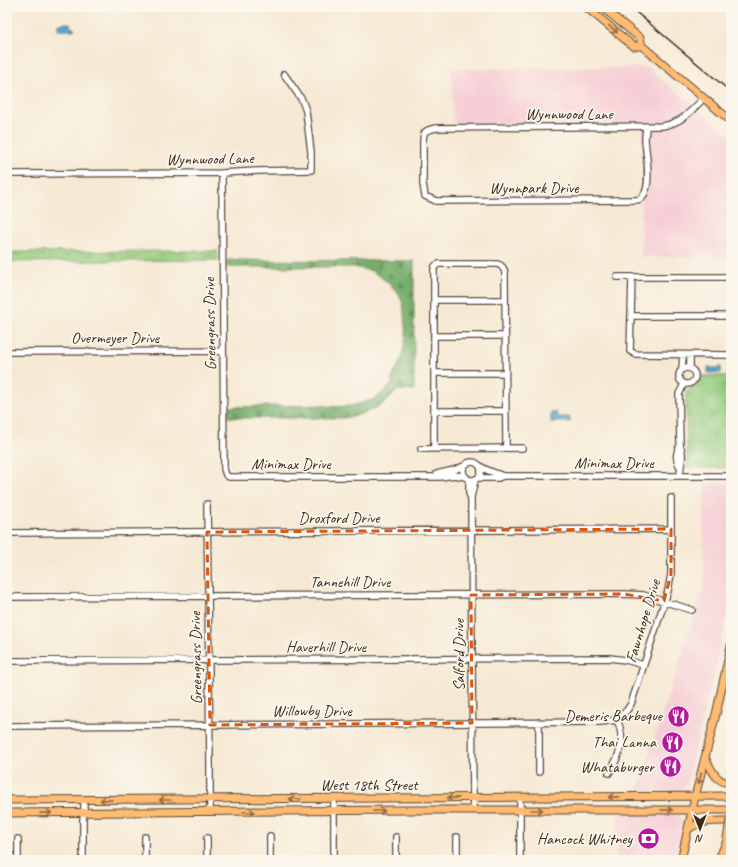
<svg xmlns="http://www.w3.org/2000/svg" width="738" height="867" viewBox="0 0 738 867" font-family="Caveat,sans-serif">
<defs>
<pattern id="grass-tufts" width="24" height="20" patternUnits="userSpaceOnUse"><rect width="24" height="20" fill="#93ca7d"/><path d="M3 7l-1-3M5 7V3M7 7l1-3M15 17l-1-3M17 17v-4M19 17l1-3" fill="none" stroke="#79a466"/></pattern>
<pattern id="forest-firs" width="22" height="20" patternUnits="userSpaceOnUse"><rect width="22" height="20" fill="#76ae6c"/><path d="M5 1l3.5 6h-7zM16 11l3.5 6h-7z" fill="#628e58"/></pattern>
<pattern id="water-ripples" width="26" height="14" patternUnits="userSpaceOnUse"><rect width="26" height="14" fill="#51a7cd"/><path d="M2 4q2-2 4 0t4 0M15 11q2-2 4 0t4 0" fill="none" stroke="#4488a6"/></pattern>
</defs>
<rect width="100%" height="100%" fill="#fbf7ec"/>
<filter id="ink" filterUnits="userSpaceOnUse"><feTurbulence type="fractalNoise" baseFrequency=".025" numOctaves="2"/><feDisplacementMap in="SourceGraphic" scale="8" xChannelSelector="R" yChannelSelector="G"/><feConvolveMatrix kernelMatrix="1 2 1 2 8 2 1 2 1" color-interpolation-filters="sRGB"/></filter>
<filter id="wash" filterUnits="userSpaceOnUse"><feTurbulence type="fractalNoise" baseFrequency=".012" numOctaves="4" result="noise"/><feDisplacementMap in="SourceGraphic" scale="16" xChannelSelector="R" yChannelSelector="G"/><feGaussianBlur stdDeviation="0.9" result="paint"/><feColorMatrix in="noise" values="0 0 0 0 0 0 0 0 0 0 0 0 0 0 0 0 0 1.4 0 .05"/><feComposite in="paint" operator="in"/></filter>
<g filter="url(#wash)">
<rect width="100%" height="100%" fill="#f6e9d4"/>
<path fill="#f6cfd6" d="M647,67L731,137V257H641L642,123H453L452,69Z
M731,483V595L713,678L686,785L679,791H637L704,586V484Z
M617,812L667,813L677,815L681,819L682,823L679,843L676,860H617Z"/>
<path fill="url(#grass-tufts)" stroke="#677a4e" d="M176,251H217L218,260L7,262V252Z
M700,376H731V468H687L686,393C691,385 698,389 700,376Z"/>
<path fill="url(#forest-firs)" stroke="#586c45" d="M227,260L414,261V390H398C382,408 367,413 345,418H242L228,417V407L322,405L334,407L349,406L372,400L383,393L392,384V378L401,359L406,336L403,304L398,292L381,277L372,271L353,267H227Z"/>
<path fill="url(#water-ripples)" stroke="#466876" d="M62,23H70L71,28H74V30H58V24H61Z
M708,367H711V368H719V367H721V373H708Z
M551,412H556L557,417H570V422H551Z"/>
</g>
<g filter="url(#ink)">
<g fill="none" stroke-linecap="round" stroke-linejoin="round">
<defs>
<path id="minor" d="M646,127C646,131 645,135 645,140C646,153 652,186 643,196C641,199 638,200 635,200L436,201L425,196L423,184V141C423,131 426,130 436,128L662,126C682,123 690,112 704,98
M222,173L224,469L226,475L229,477H440L455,475L466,477
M7,174L222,173L257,171L311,170V152L306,111L302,100L284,74
M617,277H632
M731,277H632L630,351L635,354L731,355
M434,300H505
M631,316H731
M434,336H505
M7,352L223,351
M690,355V368
M679 376a8 8 0 1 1 16 0a8 8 0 1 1-16 0Z
M682,369L683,355
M434,373H505
M434,411H505
M434,448V269L435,266L439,264H497C502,265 504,268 505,273L506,448
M421,449L522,448
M463 471a9 9 0 1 1 18 0a9 9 0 1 1-18 0Z
M480,466C488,472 495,472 503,476
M680,467C675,458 676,453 680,445
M437,474L454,470L464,466
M680,476C680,462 685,459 680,445L679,394L684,384
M479,478H498L503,476H731
M469,480V493L471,499L473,810
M471,497L475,480
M207,504L210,763V812
M7,533L671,529
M7,597L624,594L643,595L692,610
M7,661L609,658L626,660L643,665
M617,720L627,710L631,704L668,591L671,574V498
M7,726L210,725L600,722L617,720
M539,772V722
M609,773C620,756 626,739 617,720
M270,836V860
M145,837V860
M396,837V860
M457,837V860
M207,838V860
M18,839V860
M83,860V819L84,812V800
M334,860V799
M520,860V797"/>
<path id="major" d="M586,7L633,46H642
M602,7L640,38L642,46L731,121
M705,758C712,770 716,783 731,783
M7,800L731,796
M7,813L404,810H731
M688,829C702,820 714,821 731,821
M681,860L695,797L717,710L731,646"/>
<path id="highway" d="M719,860L727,842L731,836"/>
</defs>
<use href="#minor" stroke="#574739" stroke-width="8"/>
<use href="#major" stroke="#574739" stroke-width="9"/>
<use href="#highway" stroke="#574739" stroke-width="10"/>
<use href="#minor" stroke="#fff" stroke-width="5.5"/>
<use href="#major" stroke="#febb71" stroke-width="7"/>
<use href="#highway" stroke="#febb71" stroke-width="8"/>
<path stroke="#3b2a1e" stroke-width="1.5" d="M630,7L731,92"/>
<defs>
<path id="highway-bridge" d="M727,842L731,817"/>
</defs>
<use href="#highway-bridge" stroke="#574739" stroke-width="10" stroke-linecap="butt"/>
<use href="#highway-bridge" stroke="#febb71" stroke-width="8"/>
</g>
<defs><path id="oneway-shaft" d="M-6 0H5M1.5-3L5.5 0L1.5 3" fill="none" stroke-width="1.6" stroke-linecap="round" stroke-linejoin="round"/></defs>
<g stroke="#936b43">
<use href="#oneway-shaft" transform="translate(613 29) rotate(40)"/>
<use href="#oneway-shaft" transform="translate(700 778) rotate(105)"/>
<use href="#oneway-shaft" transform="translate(614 797) rotate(179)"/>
<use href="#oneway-shaft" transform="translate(453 798) rotate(179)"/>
<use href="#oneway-shaft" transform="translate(295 799) rotate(180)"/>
<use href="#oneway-shaft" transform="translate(106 800) rotate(179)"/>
<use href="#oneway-shaft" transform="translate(165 800) rotate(180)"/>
<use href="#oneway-shaft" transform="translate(537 810)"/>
<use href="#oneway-shaft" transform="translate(667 810) rotate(1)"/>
<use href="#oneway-shaft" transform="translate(379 811)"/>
<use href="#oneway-shaft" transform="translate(249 812)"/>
<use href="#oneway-shaft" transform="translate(46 813) rotate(-1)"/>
</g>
</g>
<path fill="none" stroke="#df570d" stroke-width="3" stroke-dasharray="8 5" stroke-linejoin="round" d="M671,529V574L664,601L624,594L471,595L472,723L210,725L207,532Z"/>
<defs>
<symbol id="restaurant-disc" viewBox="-11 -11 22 22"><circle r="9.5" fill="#b5179e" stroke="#fbf7ec"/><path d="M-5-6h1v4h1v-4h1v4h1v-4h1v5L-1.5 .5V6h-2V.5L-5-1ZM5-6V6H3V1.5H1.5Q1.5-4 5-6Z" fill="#fff"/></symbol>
<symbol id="bank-disc" viewBox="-11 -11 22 22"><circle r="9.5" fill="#b5179e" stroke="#fbf7ec"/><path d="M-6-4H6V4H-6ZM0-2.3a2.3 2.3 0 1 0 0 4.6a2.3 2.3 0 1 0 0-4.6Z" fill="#fff"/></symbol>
</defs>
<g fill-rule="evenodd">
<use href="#restaurant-disc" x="666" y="704" width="25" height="25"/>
<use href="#restaurant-disc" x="660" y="730" width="25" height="25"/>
<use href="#restaurant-disc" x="658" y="754" width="25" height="25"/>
<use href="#bank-disc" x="636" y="826" width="25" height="25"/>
</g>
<g text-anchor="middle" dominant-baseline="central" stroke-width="3.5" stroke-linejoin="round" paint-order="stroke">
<g font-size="16" fill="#3b2a1e" stroke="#fbf7ec">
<text x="569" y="114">Wynnwood Lane</text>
<text transform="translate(210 159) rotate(-1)">Wynnwood Lane</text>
<text x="534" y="188">Wynnpark Drive</text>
<text transform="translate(210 324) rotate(-91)">Greengrass Drive</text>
<text x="115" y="338">Overmeyer Drive</text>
<text x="614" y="463">Minimax Drive</text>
<text x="291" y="464">Minimax Drive</text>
<text x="339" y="518">Droxford Drive</text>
<text x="350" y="582">Tannehill Drive</text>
<text transform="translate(643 621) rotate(-73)">Fawnhope Drive</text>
<text x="326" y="647">Haverhill Drive</text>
<text transform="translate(459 655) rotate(-90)">Salford Drive</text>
<text transform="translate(196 658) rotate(-91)">Greengrass Drive</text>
<text x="312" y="711">Willowby Drive</text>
<text x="369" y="785">West 18th Street</text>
</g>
<g font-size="16" fill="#3b2a1e" stroke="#fbf7ec" text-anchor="end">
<text x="662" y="716">Demeris Barbeque</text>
<text x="656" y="742">Thai Lanna</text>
<text x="654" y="767">Whataburger</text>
<text x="632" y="839">Hancock Whitney</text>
</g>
</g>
<rect width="738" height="867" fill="none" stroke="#fbf7ec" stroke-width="24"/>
<g transform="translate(700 829) rotate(180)" stroke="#fbf7ec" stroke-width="3" paint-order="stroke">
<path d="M0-3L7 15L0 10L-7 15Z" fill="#3b2a1e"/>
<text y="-6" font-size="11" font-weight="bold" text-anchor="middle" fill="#3b2a1e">N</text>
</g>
</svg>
